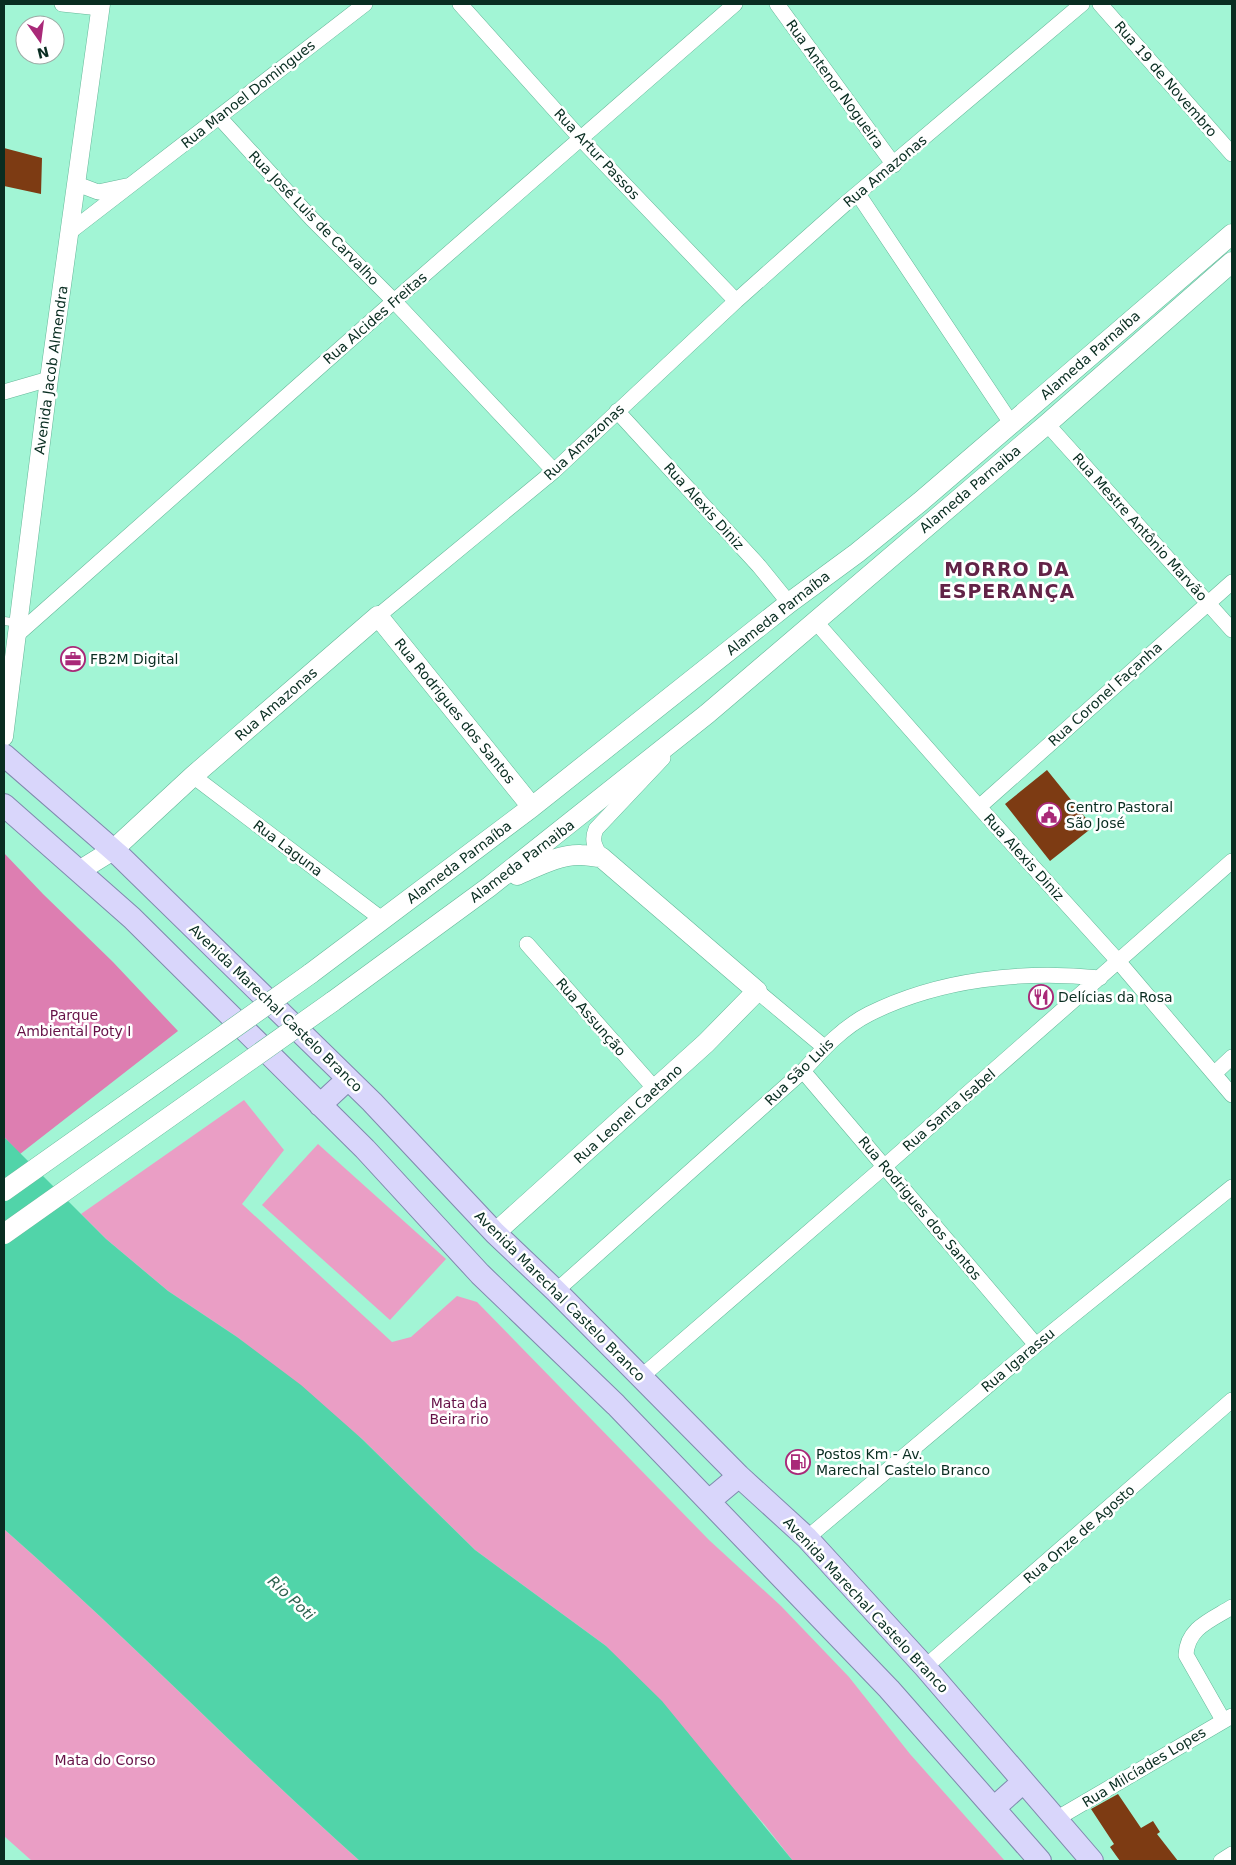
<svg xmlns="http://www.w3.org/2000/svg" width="1236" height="1865" viewBox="0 0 1236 1865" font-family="'DejaVu Sans',sans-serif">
<rect width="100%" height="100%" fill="#a2f5d5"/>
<path fill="#ea9ec5" d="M244,1100L284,1150L242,1204L392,1342L411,1337L457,1296L477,1302L709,1540L781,1606L849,1677L910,1754L1005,1861H793L764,1824L606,1646L475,1550L362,1439L237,1337L168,1291L106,1239L81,1214Z
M318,1144L446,1259L390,1320L262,1205Z
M4,1529C126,1636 239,1753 360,1861H32L4,1836Z"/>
<path fill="#dd7eb1" d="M4,853L43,894L113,962L178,1031L20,1154L4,1137Z"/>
<path fill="#51d4a9" d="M4,1137L106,1239L168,1291L237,1337L301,1385L362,1439L475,1550L606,1646L662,1701L793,1861H360C239,1753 126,1636 4,1529Z"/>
<path fill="#7d3b13" d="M4,148L42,158L41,194L4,186Z
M1047,770L1093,827L1050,861L1005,804Z
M1118,1794L1141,1828L1153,1821L1160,1832L1157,1834L1178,1861H1120L1110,1847L1114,1844L1091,1809Z"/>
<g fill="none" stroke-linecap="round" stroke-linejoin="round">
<defs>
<path id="service" d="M4,621L19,623"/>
<path id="minor" d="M62,4L100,8
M460,4L581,139L736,301
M777,4L894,165
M1100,4L1232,154
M219,117L312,219L394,301L554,471
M77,184L98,192L126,186
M858,194L1011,423
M71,231L365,4
M4,392L49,379
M617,411L759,566L789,603
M1047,424L1232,630
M378,616L554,471L736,301L845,204L1082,4
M815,621L979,807L1118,961L1232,1095
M18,634L394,301L735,4
M193,776L383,920
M979,807L1232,582
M601,857C595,847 591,841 596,829L663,758
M527,944L656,1090
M757,991L824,1047
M803,1071L1036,1345
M1215,1073L1232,1057
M556,1291L803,1071C823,1049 843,1027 869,1014C939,979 1023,970 1100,978
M641,1377L885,1166L1232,861
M807,1538L1036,1345L1232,1187
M925,1667L1232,1400
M1223,1720L1186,1655C1187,1628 1211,1620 1232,1607
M1056,1819L1232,1716
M1221,1861L1232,1854"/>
<path id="tertiary" d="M4,737L49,379L101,4"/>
<path id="secondary" d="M79,871L113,850L193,776L378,616L532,807
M310,974L532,807L789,603L857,553L920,502L1232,234
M332,1002L489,887L707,714L1047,424L1232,262
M495,1233L706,1043L757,991L601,857C594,857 587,855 581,855C559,854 536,867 517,875"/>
<path id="primary" d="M4,755L120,856L372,1102L495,1233L556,1291L739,1476L807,1538L925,1667L1092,1861
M4,805L132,918L365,1149L480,1274L616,1405L889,1689L1040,1861
M320,1105L348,1079
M709,1501L739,1476
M994,1808L1023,1782"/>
</defs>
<use href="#service" stroke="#65b799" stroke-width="9"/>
<use href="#minor" stroke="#65b799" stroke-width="16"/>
<use href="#tertiary" stroke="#65b799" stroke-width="19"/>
<use href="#secondary" stroke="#65b799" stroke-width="21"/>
<use href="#primary" stroke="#7f89ad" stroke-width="24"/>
<use href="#service" stroke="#fff" stroke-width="8"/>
<use href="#minor" stroke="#fff" stroke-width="15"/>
<use href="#tertiary" stroke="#fff" stroke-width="18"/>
<use href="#secondary" stroke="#fff" stroke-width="20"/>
<use href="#primary" stroke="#d9d6fb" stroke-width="22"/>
<defs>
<path id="secondary-bridge" d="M4,1191L310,974
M4,1234L332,1002"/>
</defs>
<use href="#secondary-bridge" stroke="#65b799" stroke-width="21" stroke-linecap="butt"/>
<use href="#secondary-bridge" stroke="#fff" stroke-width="20"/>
</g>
<defs>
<symbol id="office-ring" viewBox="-11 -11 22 22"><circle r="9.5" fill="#fff" stroke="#a92978" stroke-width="1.5"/><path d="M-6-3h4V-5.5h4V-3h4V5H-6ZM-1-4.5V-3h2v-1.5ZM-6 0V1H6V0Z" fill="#a92978"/></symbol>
<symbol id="civic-ring" viewBox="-11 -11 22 22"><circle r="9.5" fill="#fff" stroke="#a92978" stroke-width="1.5"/><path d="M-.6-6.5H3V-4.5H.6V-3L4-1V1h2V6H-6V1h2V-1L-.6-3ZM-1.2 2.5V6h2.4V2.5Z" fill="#a92978"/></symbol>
<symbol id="restaurant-ring" viewBox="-11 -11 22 22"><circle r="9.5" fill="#fff" stroke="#a92978" stroke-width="1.5"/><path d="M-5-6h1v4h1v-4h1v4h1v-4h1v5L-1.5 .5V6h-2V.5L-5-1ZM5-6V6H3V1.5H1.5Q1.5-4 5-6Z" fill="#a92978"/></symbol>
<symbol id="fuel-ring" viewBox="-11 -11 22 22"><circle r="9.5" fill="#fff" stroke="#a92978" stroke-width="1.5"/><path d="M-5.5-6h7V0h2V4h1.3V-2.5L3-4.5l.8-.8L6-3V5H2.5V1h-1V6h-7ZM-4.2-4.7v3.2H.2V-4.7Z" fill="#a92978"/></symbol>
</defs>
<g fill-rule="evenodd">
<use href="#office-ring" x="59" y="645" width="28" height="28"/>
<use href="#civic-ring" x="1035" y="801" width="28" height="28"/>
<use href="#restaurant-ring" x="1027" y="983" width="28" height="28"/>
<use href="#fuel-ring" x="784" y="1448" width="28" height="28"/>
</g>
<g text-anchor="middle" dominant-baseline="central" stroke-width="5" stroke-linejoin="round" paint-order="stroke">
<g font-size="14" fill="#092d21" stroke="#fff">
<text transform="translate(1166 79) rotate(49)">Rua 19 de Novembro</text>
<text transform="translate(835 84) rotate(54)">Rua Antenor Nogueira</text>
<text transform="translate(248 94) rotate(-38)">Rua Manoel Domingues</text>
<text transform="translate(597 154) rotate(47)">Rua Artur Passos</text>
<text transform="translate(885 171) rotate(-40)">Rua Amazonas</text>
<text transform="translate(314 218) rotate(46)">Rua José Luis de Carvalho</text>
<text transform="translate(375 318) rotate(-41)">Rua Alcides Freitas</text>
<text transform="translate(1090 355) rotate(-41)">Alameda Parnaíba</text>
<text transform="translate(51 370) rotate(-82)">Avenida Jacob Almendra</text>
<text transform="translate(584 442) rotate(-43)">Rua Amazonas</text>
<text transform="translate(970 489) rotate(-40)">Alameda Parnaiba</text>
<text transform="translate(704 506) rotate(48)">Rua Alexis Diniz</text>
<text transform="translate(1140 527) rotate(48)">Rua Mestre Antônio Marvão</text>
<text transform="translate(778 613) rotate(-38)">Alameda Parnaíba</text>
<text transform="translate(1105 694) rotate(-42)">Rua Coronel Façanha</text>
<text transform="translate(276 704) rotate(-41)">Rua Amazonas</text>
<text transform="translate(455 711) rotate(51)">Rua Rodrigues dos Santos</text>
<text transform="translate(288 848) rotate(37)">Rua Laguna</text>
<text transform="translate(1024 857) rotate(48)">Rua Alexis Diniz</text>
<text transform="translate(522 861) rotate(-37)">Alameda Parnaiba</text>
<text transform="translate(459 862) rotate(-37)">Alameda Parnaíba</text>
<text transform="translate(276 1008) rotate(44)">Avenida Marechal Castelo Branco</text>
<text transform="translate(591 1017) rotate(49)">Rua Assunção</text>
<text transform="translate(799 1072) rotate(-44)">Rua São Luis</text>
<text transform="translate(949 1110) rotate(-41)">Rua Santa Isabel</text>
<text transform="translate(628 1114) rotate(-42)">Rua Leonel Caetano</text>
<text transform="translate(920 1208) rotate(50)">Rua Rodrigues dos Santos</text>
<text transform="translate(560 1296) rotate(45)">Avenida Marechal Castelo Branco</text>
<text transform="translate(1018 1360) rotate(-40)">Rua Igarassu</text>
<text transform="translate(1079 1534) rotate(-41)">Rua Onze de Agosto</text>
<text transform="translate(866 1605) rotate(47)">Avenida Marechal Castelo Branco</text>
<text transform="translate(1144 1767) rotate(-31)">Rua Milcíades Lopes</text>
</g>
<g font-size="14" fill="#092d21" stroke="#fff" text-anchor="start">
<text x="90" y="659">FB2M Digital</text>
<text x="1066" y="807">Centro Pastoral<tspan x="1066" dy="16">São José</tspan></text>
<text x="1058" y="997">Delícias da Rosa</text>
<text x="816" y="1454">Postos Km - Av.<tspan x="816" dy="16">Marechal Castelo Branco</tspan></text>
</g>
<g font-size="14" fill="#661147" stroke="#fff">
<text x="74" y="1015">Parque<tspan x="74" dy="16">Ambiental Poty I</tspan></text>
<text x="459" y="1403">Mata da<tspan x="459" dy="16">Beira rio</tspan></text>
<text x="105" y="1760">Mata do Corso</text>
</g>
<g font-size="15" font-style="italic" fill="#2f6451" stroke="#fff">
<text transform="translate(291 1598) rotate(43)">Rio Poti</text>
</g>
<g font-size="19" font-weight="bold" letter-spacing="1" fill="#622347" stroke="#fff">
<text x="1007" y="569">MORRO DA<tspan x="1007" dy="22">ESPERANÇA</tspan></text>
</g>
</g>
<rect width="1236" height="1865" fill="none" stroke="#092d21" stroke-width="10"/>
<g transform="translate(40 40) rotate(166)"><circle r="24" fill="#ffffff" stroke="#9daba6"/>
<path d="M0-4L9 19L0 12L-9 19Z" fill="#a92978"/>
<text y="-8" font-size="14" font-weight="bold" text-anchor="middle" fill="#092d21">N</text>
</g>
</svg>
